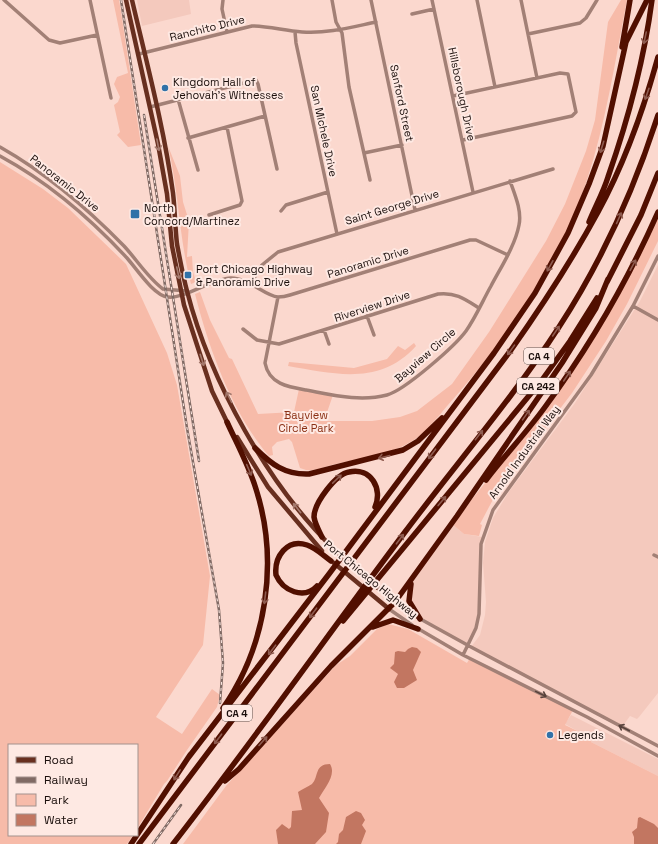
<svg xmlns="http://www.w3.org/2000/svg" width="658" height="844" viewBox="0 0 658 844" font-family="'Space Grotesk',sans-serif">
<rect width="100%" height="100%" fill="#fbd8ce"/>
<path fill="#f4c9bd" d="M137,0H189L191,14L142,26Z
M658,265V693L639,717L637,719L630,716L622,727L471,647L480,635L485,615L486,602L483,563L485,542L493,518L508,493L575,403L640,301Z
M452,524L464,534L482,537L481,595L476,628L468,645L420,619L413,609L409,590L411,584Z
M571,715L658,759V776L591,742L592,739L565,724Z"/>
<path fill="#f7bba9" d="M113,0H119L121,12L141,145L128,147L117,135L120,132L114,105L118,102L120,97L114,84L117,77L128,73Z
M621,0H627C615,61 606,123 586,183C560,260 508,337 455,397C444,409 434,423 422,434C398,454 366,457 336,464C326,466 316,471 306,470L300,468L292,442L289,439L277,442L272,447L273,455L269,456C232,413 209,349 195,294L200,292L210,320L229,358L232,359L258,414L294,412L299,389L333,395L324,421H372L400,417L417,411L452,384L489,332L546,241L565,204L586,151L595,120L608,22Z
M168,146L180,176L183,202L189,221L187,257L192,256L193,272L196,282L191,284C179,239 179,192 168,146Z
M0,162L43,189L68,208L126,264L167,353L177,385L210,576L203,645L156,717L182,734L212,689L220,695L217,707L187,750L167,781L164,784L137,829V745H9V835H133L127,844H0Z
M658,212V241L627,304L606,341L572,393L498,490L480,524L482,525L479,536L464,534L452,524L526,432L595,332Z
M414,343L416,346C380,386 335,374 288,366L289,362L354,368L387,359L398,346L405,350Z
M388,624L408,629L467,663L470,658L573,710L565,725L592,738L591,742L658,776V844H183L226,786L336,665L350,656L377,629Z"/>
<path fill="#c27661" d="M412,647L417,648L421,652L413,670L417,680L404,688H397L394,682L398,674L390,668L394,664L395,652L398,651L405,652L408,649Z
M330,764C337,775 324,789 319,798L329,813L326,832L315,844H278L276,830L282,824L289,829L291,827L292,811L302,810L298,792C302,789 308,787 312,784C319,777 314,764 330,764Z
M356,811L361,813L365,820L362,825L366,831L361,844H336L338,842L339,834L343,830L346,817Z
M640,817L654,824L658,828V844H634V837L632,832L637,828L638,818Z"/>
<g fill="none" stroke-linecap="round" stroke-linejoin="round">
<path stroke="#a28076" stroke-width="3.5" d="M4,0L49,40L60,43L97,35
M90,0L111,98
M223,0L222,9L227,32
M332,0L336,22L342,33L349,87L370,180
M371,0L415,210
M432,0L473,192
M477,0L495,87
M521,0L537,78
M412,14L434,9
M295,32L296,43L337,234
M528,34L580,23L586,18L597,0
M139,54L252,26C269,26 285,31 302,32C327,34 352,27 376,22
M453,96L560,73L568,74L576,112L572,116L463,140
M178,99L198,170
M150,107L256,80L258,84L277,169
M188,138L265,116
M0,147C46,173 87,208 124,246C137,260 148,278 163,289L187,291
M364,153L402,145
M0,156C48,182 90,218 127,258C136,268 154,296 168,297C184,299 211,279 231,278C249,278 265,296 278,297C282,297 287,296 290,295L470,240H476L508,255
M281,211L286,205L328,192
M209,215L240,205L242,201L227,127
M251,283L262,265L278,252L553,169
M278,297L265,363C269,384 288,387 306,390C333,395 360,402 387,395C405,390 455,346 466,331C476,317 483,300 491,286C501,267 515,246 519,225C522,211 515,195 510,181
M633,306L658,320
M367,316L374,335
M243,329L257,340L279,344L438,294C456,292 465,299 479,308
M324,330L329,344
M654,555L658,557
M395,602L415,616L471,647L658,746
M389,609L412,625
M417,628L463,655L587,717L658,756
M463,655L476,628L479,614L481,544L493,510L591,375L633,306L658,256"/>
<path stroke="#682f1f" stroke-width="4.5" d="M126,0L158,144L167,194L172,246L184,305L212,391L228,424
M132,0C147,64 164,128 173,193C175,210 175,227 177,244C180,260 183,276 187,291C210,381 269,487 336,551C354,570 376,586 395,602
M237,437L268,487L322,551
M334,563L389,609"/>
<path stroke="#510f00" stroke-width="5.5" d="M622,47L630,0
M589,222C595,207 603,193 608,177C628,120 644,60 652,0
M607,282L641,215L658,173
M255,448C271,464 285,475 309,474L403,450L418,441L442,418
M486,480C505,455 527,432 545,407C590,346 628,280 658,212
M322,537C319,531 315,524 314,517C314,503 336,474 349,472C371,467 383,489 375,507
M411,584L409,601L420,619
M317,586C304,600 283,591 276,575C274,557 287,538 307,545C316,548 324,556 331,561
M343,621L542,380L570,341L597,298
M373,627L393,620L418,629
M223,708C267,645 279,561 256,489C249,466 237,444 227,422
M188,758L329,574L494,353L535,293L568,233L589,184L603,146L626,42L647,0
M225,781L239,769L331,666L395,602L457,516L562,363L596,308L608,279
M131,844L190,755
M139,844L511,350C542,306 572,260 598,212C623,166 644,108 658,57
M173,844C253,741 327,636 405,532C456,464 513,398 559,327C602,261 634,190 658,115"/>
<defs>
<path id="rail" d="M121,0L187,428L219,610L223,663L220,703
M144,115L199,461
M153,844L181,805"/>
</defs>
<use href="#rail" stroke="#806a64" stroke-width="2.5"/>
<use href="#rail" stroke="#fee9e3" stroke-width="1" stroke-dasharray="3" stroke-linecap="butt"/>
</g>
<defs><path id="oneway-shaft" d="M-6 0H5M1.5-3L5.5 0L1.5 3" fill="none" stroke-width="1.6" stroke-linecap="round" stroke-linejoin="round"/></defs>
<g stroke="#8e5b4f">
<use href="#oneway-shaft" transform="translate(645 38) rotate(102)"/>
<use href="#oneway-shaft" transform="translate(647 94) rotate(109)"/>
<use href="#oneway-shaft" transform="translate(602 147) rotate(107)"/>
<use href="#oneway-shaft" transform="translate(619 218) rotate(-66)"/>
<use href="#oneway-shaft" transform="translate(633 265) rotate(-62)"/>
<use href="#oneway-shaft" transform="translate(550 266) rotate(119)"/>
<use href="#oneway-shaft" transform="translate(556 331) rotate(-56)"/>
<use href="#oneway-shaft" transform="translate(511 350) rotate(126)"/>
<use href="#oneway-shaft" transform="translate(567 376) rotate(-56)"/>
<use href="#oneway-shaft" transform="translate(526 415) rotate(-55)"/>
<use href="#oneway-shaft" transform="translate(479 435) rotate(-52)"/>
<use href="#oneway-shaft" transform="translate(432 454) rotate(127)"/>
<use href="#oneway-shaft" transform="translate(384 457) rotate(166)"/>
<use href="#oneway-shaft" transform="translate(249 470) rotate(67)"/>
<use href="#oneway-shaft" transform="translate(337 479) rotate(-44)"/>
<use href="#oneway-shaft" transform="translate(442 501) rotate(-50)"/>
<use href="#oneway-shaft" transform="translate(400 539) rotate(-53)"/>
<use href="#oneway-shaft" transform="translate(265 598) rotate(97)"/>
<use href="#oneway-shaft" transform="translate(313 613) rotate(127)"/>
<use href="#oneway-shaft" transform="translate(272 650) rotate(127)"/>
<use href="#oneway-shaft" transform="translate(218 739) rotate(127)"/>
<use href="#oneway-shaft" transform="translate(263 741) rotate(-48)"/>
<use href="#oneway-shaft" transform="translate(177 775) rotate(122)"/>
</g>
<g stroke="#a4796d">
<use href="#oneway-shaft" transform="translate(158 145) rotate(79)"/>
<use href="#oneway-shaft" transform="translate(178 273) rotate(78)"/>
<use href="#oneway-shaft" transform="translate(202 360) rotate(72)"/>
<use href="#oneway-shaft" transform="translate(229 397) rotate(-117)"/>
<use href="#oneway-shaft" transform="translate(297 508) rotate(-128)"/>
</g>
<g stroke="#58423c">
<use href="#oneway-shaft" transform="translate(541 694) rotate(26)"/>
<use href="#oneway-shaft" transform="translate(624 728) rotate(-152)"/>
</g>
<g fill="#3172a8" stroke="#fee9e3" stroke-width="1.5">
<circle cx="165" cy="88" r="4"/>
<rect x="130" y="209" width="10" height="10" rx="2"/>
<rect x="184" y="271" width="8" height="8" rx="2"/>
<circle cx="550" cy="735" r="4"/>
</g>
<g text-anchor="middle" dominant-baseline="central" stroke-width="4" stroke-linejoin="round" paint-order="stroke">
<g fill="#fee9e3" stroke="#5f504c" stroke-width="1">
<rect x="524" y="348" width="30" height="16" rx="3"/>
<rect x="517" y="378" width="42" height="16" rx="3"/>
<rect x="222" y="705" width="30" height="16" rx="3"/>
</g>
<g font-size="10" font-weight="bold" fill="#1b0f0c">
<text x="539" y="356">CA 4</text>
<text x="538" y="386">CA 242</text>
<text x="237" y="713">CA 4</text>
</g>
<g font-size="11" fill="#1b0f0c" stroke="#fee9e3">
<text transform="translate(207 28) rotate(-14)">Ranchito Drive</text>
<text transform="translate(462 94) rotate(78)">Hillsborough Drive</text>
<text transform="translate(402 103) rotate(78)">Sanford Street</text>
<text transform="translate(324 131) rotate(78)">San Michele Drive</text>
<text transform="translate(65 183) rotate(38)">Panoramic Drive</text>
<text transform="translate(392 207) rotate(-17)">Saint George Drive</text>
<text transform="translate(368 262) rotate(-17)">Panoramic Drive</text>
<text transform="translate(372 306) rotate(-18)">Riverview Drive</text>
<text transform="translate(425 355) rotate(-41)">Bayview Circle</text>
<text transform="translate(524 452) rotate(-54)">Arnold Industrial Way</text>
<text transform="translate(371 579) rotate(39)">Port Chicago Highway</text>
</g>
<g font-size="11" fill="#1b0f0c" stroke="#fee9e3" text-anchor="start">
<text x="173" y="82">Kingdom Hall of<tspan x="173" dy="13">Jehovah's Witnesses</tspan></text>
<text x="144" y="208">North<tspan x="144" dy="13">Concord/Martinez</tspan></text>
<text x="196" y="269">Port Chicago Highway<tspan x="196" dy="13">&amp; Panoramic Drive</tspan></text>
<text x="558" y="735">Legends</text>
</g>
<g font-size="11" fill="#8b3014" stroke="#fee9e3">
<text x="306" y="415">Bayview<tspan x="306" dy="13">Circle Park</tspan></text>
</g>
</g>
<rect x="8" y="744" width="130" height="92" fill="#fee9e3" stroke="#a3928d"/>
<rect x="16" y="757" width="20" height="6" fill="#682f1f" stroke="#a3928d"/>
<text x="44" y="764" font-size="12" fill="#1b0f0c">Road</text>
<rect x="16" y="777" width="20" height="6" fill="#806a64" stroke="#a3928d"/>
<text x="44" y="784" font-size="12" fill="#1b0f0c">Railway</text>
<rect x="16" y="794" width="20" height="12" fill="#f7bba9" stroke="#a3928d"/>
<text x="44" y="804" font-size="12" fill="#1b0f0c">Park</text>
<rect x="16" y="814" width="20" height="12" fill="#c27661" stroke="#a3928d"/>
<text x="44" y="824" font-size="12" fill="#1b0f0c">Water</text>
</svg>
